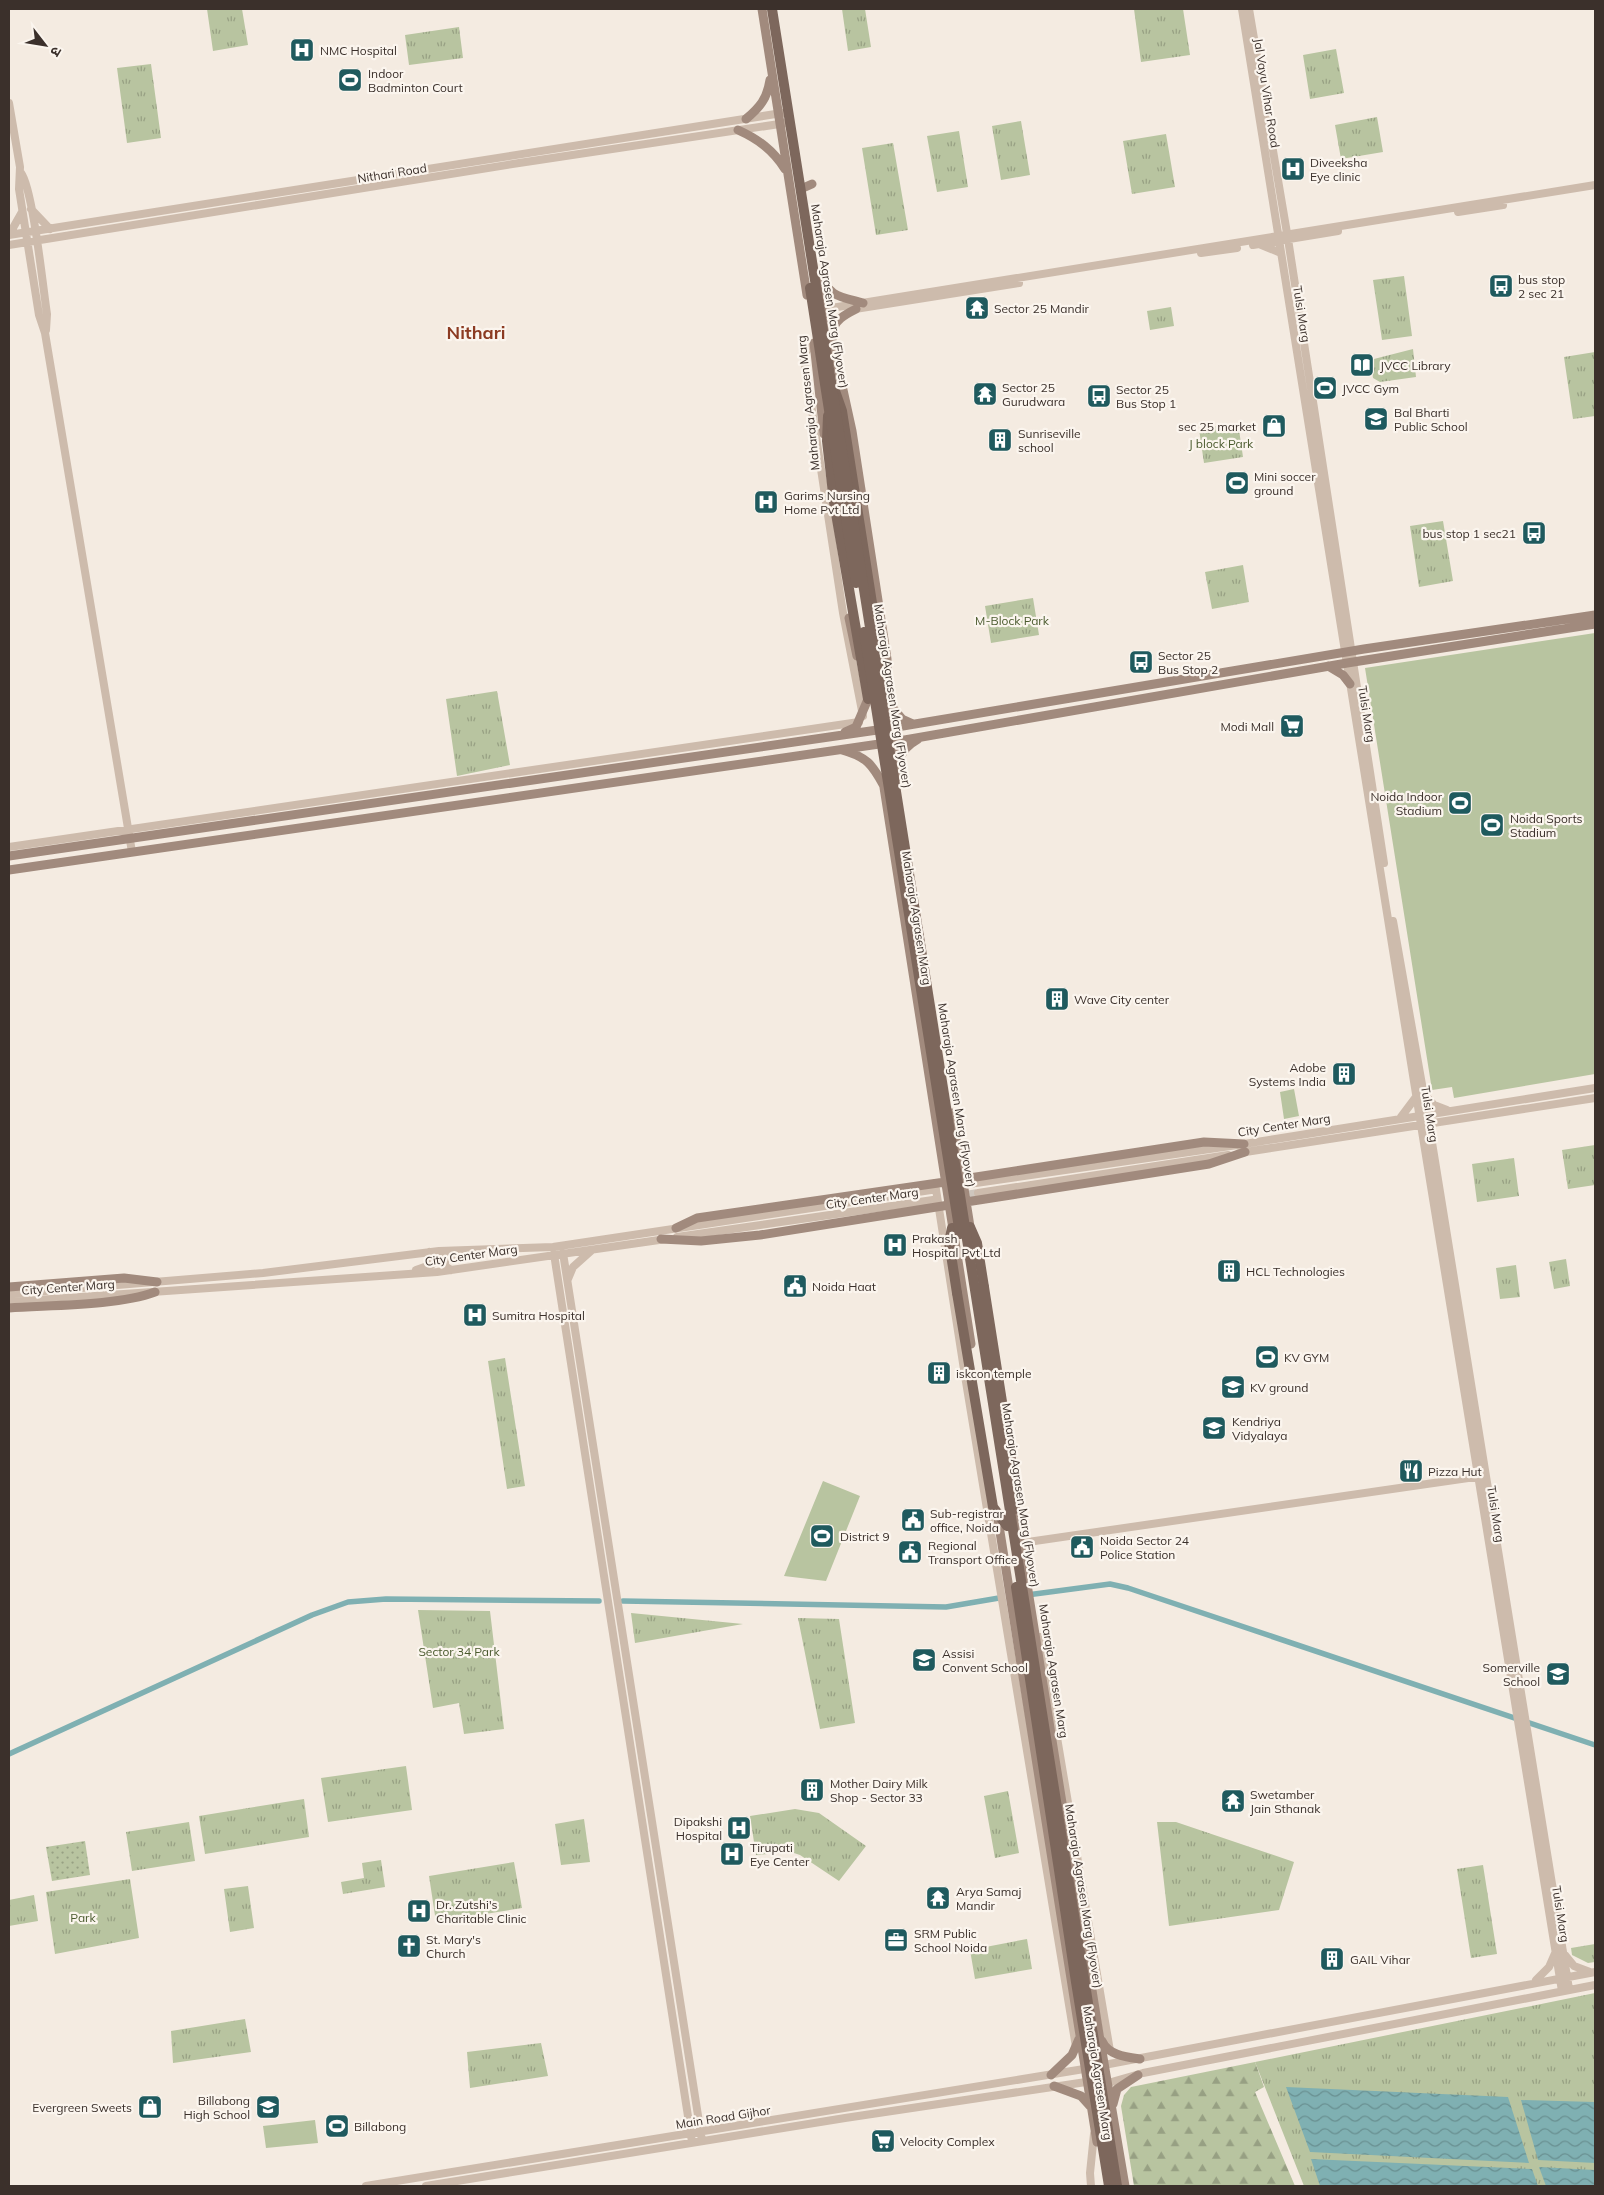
<svg xmlns="http://www.w3.org/2000/svg" width="1604" height="2195" viewBox="0 0 1604 2195" font-family="Mulish,'Noto Sans Devanagari',sans-serif">
<defs>
<pattern id="grass-dots" width="8" height="8" patternUnits="userSpaceOnUse" patternTransform="scale(1.25)"><rect width="8" height="8" fill="#b8c4a0"/><path d="M2 2h.1M6 6h.1" fill="none" stroke="#97a083" stroke-width="1.8" stroke-linecap="round"/></pattern>
<pattern id="forest-firs" width="22" height="20" patternUnits="userSpaceOnUse" patternTransform="scale(1.25)"><rect width="22" height="20" fill="#b8c4a0"/><path d="M5 1l3.5 6h-7zM16 11l3.5 6h-7z" fill="#97a083"/></pattern>
<pattern id="park-tufts" width="24" height="20" patternUnits="userSpaceOnUse" patternTransform="scale(1.25)"><rect width="24" height="20" fill="#b8c4a0"/><path d="M3 7l-1-3M5 7V3M7 7l1-3M15 17l-1-3M17 17v-4M19 17l1-3" fill="none" stroke="#97a083"/></pattern>
<pattern id="water-waves" width="16" height="10" patternUnits="userSpaceOnUse" patternTransform="scale(1.25)"><rect width="16" height="10" fill="#7fb0b2"/><path d="M0 5q4-4 8 0t8 0" fill="none" stroke="#699091"/></pattern>
</defs>
<rect width="100%" height="100%" fill="#f4ebe1"/>
<path fill="url(#grass-dots)" d="M85,1841L90,1875L52,1881L46,1847Z"/>
<path fill="url(#forest-firs)" d="M1255,2062L1264,2087L1255,2092L1295,2186H1134L1121,2106L1124,2095L1131,2087Z"/>
<path fill="url(#park-tufts)" d="M207,9H242L248,45L213,51Z
M842,9H865L871,47L848,51Z
M1134,9H1183L1190,55L1141,62Z
M459,27L463,58L409,65L405,35Z
M1336,49L1344,93L1310,99L1303,55Z
M151,64L161,138L127,143L117,68Z
M1377,117L1383,152L1341,159L1335,125Z
M1021,121L1030,175L1001,180L992,126Z
M959,131L968,187L937,192L927,136Z
M1166,134L1175,187L1132,194L1123,141Z
M893,143L908,230L876,235L862,148Z
M1404,276L1412,336L1382,340L1373,280Z
M1171,307L1174,326L1150,330L1147,311Z
M1413,349L1416,377L1380,382L1373,378L1370,360Z
M1595,352V416L1573,419L1564,357Z
M1238,423L1243,457L1204,463L1199,429Z
M1443,521L1453,581L1419,587L1410,526Z
M1243,565L1249,602L1212,609L1205,572Z
M1033,598L1039,635L991,643L985,606Z
M497,691L510,765L457,776L446,699Z
M1595,1145V1185L1568,1189L1562,1150Z
M1514,1158L1519,1196L1477,1202L1472,1164Z
M1566,1259L1570,1286L1554,1289L1549,1262Z
M1516,1265L1520,1297L1500,1299L1496,1268Z
M505,1358L525,1486L507,1489L488,1361Z
M418,1610L490,1611L504,1729L464,1734L459,1703L433,1708Z
M631,1613L743,1624L635,1643Z
M798,1618L839,1619L855,1723L820,1729Z
M406,1766L412,1810L328,1822L321,1778Z
M1008,1791L1019,1853L995,1858L984,1796Z
M304,1799L309,1837L205,1854L199,1816Z
M795,1809L819,1813L866,1846L839,1881L800,1855L791,1852L756,1855L750,1816Z
M584,1819L590,1862L561,1865L555,1824Z
M189,1822L195,1861L132,1871L126,1832Z
M1157,1822H1176L1294,1862L1279,1910L1169,1926Z
M381,1860L385,1887L343,1894L341,1882L364,1878L362,1863Z
M514,1862L522,1908L436,1922L429,1876Z
M1483,1865L1497,1954L1471,1958L1457,1869Z
M130,1879L139,1938L55,1954L46,1892Z
M248,1886L254,1928L230,1932L224,1889Z
M34,1895L38,1921L9,1926V1900Z
M1027,1939L1032,1969L975,1979L970,1950Z
M1595,1944V1962L1588,1963L1572,1955L1571,1948Z
M1595,1993V2186H1304L1255,2062Z
M245,2019L251,2052L173,2063L171,2031Z
M541,2043L548,2076L470,2088L467,2052Z"/>
<path fill="#b8c4a0" d="M1595,633V1074L1454,1098L1452,1087L1432,1090L1365,668Z
M1294,1089L1299,1116L1284,1119L1280,1092Z
M823,1481L860,1496L826,1581L784,1576Z
M315,2120L318,2143L266,2148L263,2126Z"/>
<path fill="url(#water-waves)" d="M1286,2087L1508,2097L1529,2163L1310,2152Z
M1521,2100L1595,2102V2163L1538,2160Z
M346,2116L348,2133L328,2136L326,2119Z
M1311,2159L1532,2169L1538,2186H1320Z
M1539,2167L1595,2170V2186H1546Z"/>
<g fill="none" stroke-linecap="round" stroke-linejoin="round">
<path stroke="#7fb0b2" stroke-width="5.5" d="M1027,1595L1110,1584L1128,1588L1595,1745
M623,1601L946,1607L999,1598
M9,1754L312,1615L348,1602L386,1599L599,1601"/>
<path stroke="#cfc6bd" stroke-width="8" stroke-dasharray="8 4" stroke-linecap="butt" d="M931,1190L976,1183
M933,1200L978,1193"/>
<path stroke="#cdbbac" stroke-width="8" d="M1242,9L1421,1125L1562,1991
M1249,9L1288,239L1384,863
M9,103L20,167L19,189L39,315L45,333L132,852
M21,173C33,189 43,288 47,314L46,330
M31,209L50,229
M1458,212L1503,205
M9,235L782,113
M9,235L22,212
M1259,244L1281,253
M9,245L519,163L786,123
M1253,245L1338,231
M1201,253L1237,248
M825,309L1595,185
M855,309L1019,283
M814,345L807,350L804,358L843,613L863,716
M9,847L859,722
M1393,921L1429,1124L1569,1989
M1424,1094L1434,1105L1447,1110
M1401,1117L1416,1097
M1239,1153L1595,1098
M935,1183L965,1376L1076,2047
M976,1183L1244,1144L1595,1088
M978,1193L1228,1155
M677,1237L933,1200
M563,1253L702,2141
M554,1254L692,2142
M416,1270L433,1264V1259L429,1252
M451,1270L445,1266V1258L469,1251
M568,1279L573,1267L592,1250
M9,1294L263,1273L439,1251L553,1247L931,1190
M9,1302L437,1272L666,1239
M1021,1543L1482,1476
M1040,1637L1110,2051
M1565,1955L1574,1966L1590,1972
M1536,1980L1549,1967L1556,1951
M1104,2065L1595,1972
M1108,2083L1143,2073L1595,1985
M366,2186L1084,2069
M426,2186L845,2118L1086,2082
M1091,2186L1090,2173L1094,2134"/>
<path stroke="#a18a7d" stroke-width="9" d="M762,9L807,295
M746,119C760,107 767,99 770,80
M738,130C758,139 773,150 785,169
M803,188L812,184
M818,273C831,297 837,296 863,303
M820,285L852,431L887,659V679
M831,334C835,320 844,315 856,309
M814,343L824,434
M849,618L857,656
M1328,666L1343,675L1350,684
M887,694L898,760
M891,706L902,719L913,724
M845,732L856,727L868,699
M842,750C867,757 872,764 884,786
M883,781L971,1344
M899,784C896,762 899,750 918,739
M9,856L891,728L1364,649L1595,615
M9,870L893,742L1347,663L1595,624
M952,1113L971,1233
M963,1179L1204,1142L1244,1144
M966,1202L1209,1164L1245,1152
M676,1228L697,1218L945,1182
M661,1239L701,1241L760,1235L949,1205
M9,1287L124,1278L157,1282
M9,1308C51,1305 117,1306 155,1292
M1014,1503L1099,2034L1125,2186
M997,1513L1097,2142
M1102,2041C1108,2055 1126,2057 1140,2059
M1051,2075L1072,2055L1079,2039
M1054,2086L1081,2096L1090,2106
M1113,2104L1117,2089L1138,2075"/>
<path stroke="#7d675c" stroke-width="10" d="M835,391L842,411L887,699
M828,416L827,441L834,502L868,699
M970,1227L977,1243L984,1287
M952,1228L949,1242L957,1293"/>
<path stroke="#7d675c" stroke-width="10" d="M772,9L1117,2186
M810,288L856,583
M864,632L960,1234
M984,1287L1016,1491L1015,1509
M957,1293L993,1507L1007,1526
M1016,1587L1076,1982L1109,2186"/>
</g>
<defs>
<symbol id="hospital-square" viewBox="-11 -11 22 22"><rect x="-9" y="-9" width="18" height="18" rx="4" fill="#1f5a5e" stroke="#fbf5ee"/><path d="M-5-5h3v3.5h4V-5h3V5h-3V1.5h-4V5h-3Z" fill="#fff"/></symbol>
<symbol id="stadium-square" viewBox="-11 -11 22 22"><rect x="-9" y="-9" width="18" height="18" rx="4" fill="#1f5a5e" stroke="#fbf5ee"/><path d="M0-5a6.5 5 0 1 0 0 10a6.5 5 0 1 0 0-10ZM-3.5-1.8h7v3.6h-7Z" fill="#fff"/></symbol>
<symbol id="bus-square" viewBox="-11 -11 22 22"><rect x="-9" y="-9" width="18" height="18" rx="4" fill="#1f5a5e" stroke="#fbf5ee"/><path d="M-5-6H5V4H4V6H2V4H-2V6H-4V4H-5ZM-3.5-4V0h7V-4ZM-3.5 1.2v1.5H-2V1.2ZM2 1.2v1.5H3.5V1.2Z" fill="#fff"/></symbol>
<symbol id="temple-square" viewBox="-11 -11 22 22"><rect x="-9" y="-9" width="18" height="18" rx="4" fill="#1f5a5e" stroke="#fbf5ee"/><path d="M0-6L5-2H3V0L6.5 2.5H4V6H1.5V3h-3V6H-4V2.5H-6.5L-3 0V-2H-5Z" fill="#fff"/></symbol>
<symbol id="library-square" viewBox="-11 -11 22 22"><rect x="-9" y="-9" width="18" height="18" rx="4" fill="#1f5a5e" stroke="#fbf5ee"/><path d="M-6-4Q-3-5.5-.7-3.5V5Q-3 3-6 4ZM6-4Q3-5.5 .7-3.5V5Q3 3 6 4Z" fill="#fff"/></symbol>
<symbol id="school-square" viewBox="-11 -11 22 22"><rect x="-9" y="-9" width="18" height="18" rx="4" fill="#1f5a5e" stroke="#fbf5ee"/><path d="M0-5L7-2L0 1L-7-2ZM-4 1L0 2.5L4 1V4Q0 6-4 4Z" fill="#fff"/></symbol>
<symbol id="shop-square" viewBox="-11 -11 22 22"><rect x="-9" y="-9" width="18" height="18" rx="4" fill="#1f5a5e" stroke="#fbf5ee"/><path d="M-5-2.5h2.3a2.7 3.5 0 0 1 5.4 0H5L5.5 6h-11ZM-1.5-2.5h3a1.5 2.3 0 0 0-3 0Z" fill="#fff"/></symbol>
<symbol id="building-square" viewBox="-11 -11 22 22"><rect x="-9" y="-9" width="18" height="18" rx="4" fill="#1f5a5e" stroke="#fbf5ee"/><path d="M-4-6H4V6H1V3H-1V6H-4ZM-2.5-4.3h1.7v1.8h-1.7ZM.8-4.3h1.7v1.8H.8ZM-2.5-1h1.7V.8h-1.7ZM.8-1h1.7V.8H.8Z" fill="#fff"/></symbol>
<symbol id="supermarket-square" viewBox="-11 -11 22 22"><rect x="-9" y="-9" width="18" height="18" rx="4" fill="#1f5a5e" stroke="#fbf5ee"/><path d="M-6-5.5h2.5l.6 2H6L4.5 2H-2.5L-4.4-4H-6ZM-1.5 3.2a1.3 1.3 0 1 0 .1 0ZM3 3.2a1.3 1.3 0 1 0 .1 0Z" fill="#fff"/></symbol>
<symbol id="civic-square" viewBox="-11 -11 22 22"><rect x="-9" y="-9" width="18" height="18" rx="4" fill="#1f5a5e" stroke="#fbf5ee"/><path d="M-.6-6.5H3V-4.5H.6V-3L4-1V1h2V6H-6V1h2V-1L-.6-3ZM-1.2 2.5V6h2.4V2.5Z" fill="#fff"/></symbol>
<symbol id="restaurant-square" viewBox="-11 -11 22 22"><rect x="-9" y="-9" width="18" height="18" rx="4" fill="#1f5a5e" stroke="#fbf5ee"/><path d="M-5-6h1v4h1v-4h1v4h1v-4h1v5L-1.5 .5V6h-2V.5L-5-1ZM5-6V6H3V1.5H1.5Q1.5-4 5-6Z" fill="#fff"/></symbol>
<symbol id="office-square" viewBox="-11 -11 22 22"><rect x="-9" y="-9" width="18" height="18" rx="4" fill="#1f5a5e" stroke="#fbf5ee"/><path d="M-6-3h4V-5.5h4V-3h4V5H-6ZM-1-4.5V-3h2v-1.5ZM-6 0V1H6V0Z" fill="#fff"/></symbol>
<symbol id="church-square" viewBox="-11 -11 22 22"><rect x="-9" y="-9" width="18" height="18" rx="4" fill="#1f5a5e" stroke="#fbf5ee"/><path d="M-1.2-6h2.4v3.5h3.3v2.4h-3.3V6h-2.4V-.1h-3.3v-2.4h3.3Z" fill="#fff"/></symbol>
</defs>
<g fill-rule="evenodd">
<use href="#hospital-square" x="288" y="36" width="28" height="28"/>
<use href="#stadium-square" x="336" y="66" width="28" height="28"/>
<use href="#hospital-square" x="1279" y="155" width="28" height="28"/>
<use href="#bus-square" x="1487" y="272" width="28" height="28"/>
<use href="#temple-square" x="963" y="294" width="28" height="28"/>
<use href="#library-square" x="1348" y="351" width="28" height="28"/>
<use href="#stadium-square" x="1311" y="374" width="28" height="28"/>
<use href="#temple-square" x="971" y="380" width="28" height="28"/>
<use href="#bus-square" x="1085" y="382" width="28" height="28"/>
<use href="#school-square" x="1362" y="405" width="28" height="28"/>
<use href="#shop-square" x="1260" y="412" width="28" height="28"/>
<use href="#building-square" x="986" y="426" width="28" height="28"/>
<use href="#stadium-square" x="1223" y="469" width="28" height="28"/>
<use href="#hospital-square" x="752" y="488" width="28" height="28"/>
<use href="#bus-square" x="1520" y="519" width="28" height="28"/>
<use href="#bus-square" x="1127" y="648" width="28" height="28"/>
<use href="#supermarket-square" x="1278" y="712" width="28" height="28"/>
<use href="#stadium-square" x="1446" y="789" width="28" height="28"/>
<use href="#stadium-square" x="1478" y="811" width="28" height="28"/>
<use href="#building-square" x="1043" y="985" width="28" height="28"/>
<use href="#building-square" x="1330" y="1060" width="28" height="28"/>
<use href="#hospital-square" x="881" y="1231" width="28" height="28"/>
<use href="#building-square" x="1215" y="1257" width="28" height="28"/>
<use href="#civic-square" x="781" y="1272" width="28" height="28"/>
<use href="#hospital-square" x="461" y="1301" width="28" height="28"/>
<use href="#stadium-square" x="1253" y="1343" width="28" height="28"/>
<use href="#building-square" x="925" y="1359" width="28" height="28"/>
<use href="#school-square" x="1219" y="1373" width="28" height="28"/>
<use href="#school-square" x="1200" y="1414" width="28" height="28"/>
<use href="#restaurant-square" x="1397" y="1457" width="28" height="28"/>
<use href="#civic-square" x="899" y="1506" width="28" height="28"/>
<use href="#stadium-square" x="808" y="1522" width="28" height="28"/>
<use href="#civic-square" x="1068" y="1533" width="28" height="28"/>
<use href="#civic-square" x="896" y="1538" width="28" height="28"/>
<use href="#school-square" x="910" y="1646" width="28" height="28"/>
<use href="#school-square" x="1544" y="1660" width="28" height="28"/>
<use href="#building-square" x="798" y="1776" width="28" height="28"/>
<use href="#temple-square" x="1219" y="1787" width="28" height="28"/>
<use href="#hospital-square" x="725" y="1814" width="28" height="28"/>
<use href="#hospital-square" x="718" y="1840" width="28" height="28"/>
<use href="#temple-square" x="924" y="1884" width="28" height="28"/>
<use href="#hospital-square" x="405" y="1897" width="28" height="28"/>
<use href="#office-square" x="882" y="1926" width="28" height="28"/>
<use href="#church-square" x="395" y="1932" width="28" height="28"/>
<use href="#building-square" x="1318" y="1945" width="28" height="28"/>
<use href="#shop-square" x="136" y="2093" width="28" height="28"/>
<use href="#school-square" x="254" y="2093" width="28" height="28"/>
<use href="#stadium-square" x="323" y="2112" width="28" height="28"/>
<use href="#supermarket-square" x="869" y="2127" width="28" height="28"/>
</g>
<g text-anchor="middle" dominant-baseline="central" stroke-width="4.5" stroke-linejoin="round" paint-order="stroke">
<g font-size="12" fill="#3b302b" stroke="#fbf5ee" text-anchor="start">
<text x="320" y="50">NMC Hospital</text>
<text x="368" y="73">Indoor<tspan x="368" dy="14">Badminton Court</tspan></text>
<text x="1310" y="162">Diveeksha<tspan x="1310" dy="14">Eye clinic</tspan></text>
<text x="1518" y="279">bus stop<tspan x="1518" dy="14">2 sec 21</tspan></text>
<text x="994" y="308">Sector 25 Mandir</text>
<text x="1380" y="365">JVCC Library</text>
<text x="1002" y="387">Sector 25<tspan x="1002" dy="14">Gurudwara</tspan></text>
<text x="1342" y="388">JVCC Gym</text>
<text x="1116" y="389">Sector 25<tspan x="1116" dy="14">Bus Stop 1</tspan></text>
<text x="1394" y="412">Bal Bharti<tspan x="1394" dy="14">Public School</tspan></text>
<text x="1256" y="426" text-anchor="end">sec 25 market</text>
<text x="1018" y="433">Sunriseville<tspan x="1018" dy="14">school</tspan></text>
<text x="1254" y="476">Mini soccer<tspan x="1254" dy="14">ground</tspan></text>
<text x="784" y="495">Garims Nursing<tspan x="784" dy="14">Home Pvt Ltd</tspan></text>
<text x="1516" y="533" text-anchor="end">bus stop 1 sec21</text>
<text x="1158" y="655">Sector 25<tspan x="1158" dy="14">Bus Stop 2</tspan></text>
<text x="1274" y="726" text-anchor="end">Modi Mall</text>
<text x="1442" y="796" text-anchor="end">Noida Indoor<tspan x="1442" dy="14">Stadium</tspan></text>
<text x="1510" y="818">Noida Sports<tspan x="1510" dy="14">Stadium</tspan></text>
<text x="1074" y="999">Wave City center</text>
<text x="1326" y="1067" text-anchor="end">Adobe<tspan x="1326" dy="14">Systems India</tspan></text>
<text x="912" y="1238">Prakash<tspan x="912" dy="14">Hospital Pvt Ltd</tspan></text>
<text x="1246" y="1271">HCL Technologies</text>
<text x="812" y="1286">Noida Haat</text>
<text x="492" y="1315">Sumitra Hospital</text>
<text x="1284" y="1357">KV GYM</text>
<text x="956" y="1373">iskcon temple</text>
<text x="1250" y="1387">KV ground</text>
<text x="1232" y="1421">Kendriya<tspan x="1232" dy="14">Vidyalaya</tspan></text>
<text x="1428" y="1471">Pizza Hut</text>
<text x="930" y="1513">Sub-registrar<tspan x="930" dy="14">office, Noida</tspan></text>
<text x="840" y="1536">District 9</text>
<text x="1100" y="1540">Noida Sector 24<tspan x="1100" dy="14">Police Station</tspan></text>
<text x="928" y="1545">Regional<tspan x="928" dy="14">Transport Office</tspan></text>
<text x="942" y="1653">Assisi<tspan x="942" dy="14">Convent School</tspan></text>
<text x="1540" y="1667" text-anchor="end">Somerville<tspan x="1540" dy="14">School</tspan></text>
<text x="830" y="1783">Mother Dairy Milk<tspan x="830" dy="14">Shop - Sector 33</tspan></text>
<text x="1250" y="1794">Swetamber<tspan x="1250" dy="14">Jain Sthanak</tspan></text>
<text x="722" y="1821" text-anchor="end">Dipakshi<tspan x="722" dy="14">Hospital</tspan></text>
<text x="750" y="1847">Tirupati<tspan x="750" dy="14">Eye Center</tspan></text>
<text x="956" y="1891">Arya Samaj<tspan x="956" dy="14">Mandir</tspan></text>
<text x="436" y="1904">Dr. Zutshi's<tspan x="436" dy="14">Charitable Clinic</tspan></text>
<text x="914" y="1933">SRM Public<tspan x="914" dy="14">School Noida</tspan></text>
<text x="426" y="1939">St. Mary's<tspan x="426" dy="14">Church</tspan></text>
<text x="1350" y="1959">GAIL Vihar</text>
<text x="250" y="2100" text-anchor="end">Billabong<tspan x="250" dy="14">High School</tspan></text>
<text x="132" y="2107" text-anchor="end">Evergreen Sweets</text>
<text x="354" y="2126">Billabong</text>
<text x="900" y="2141">Velocity Complex</text>
</g>
<g font-size="12" fill="#3b302b" stroke="#fbf5ee">
<text transform="translate(1267 93) rotate(81)">Jal Vayu Vihar Road</text>
<text transform="translate(392 173) rotate(-9)">Nithari Road</text>
<text transform="translate(830 296) rotate(81)">Maharaja Agrasen Marg (Flyover)</text>
<text transform="translate(1302 314) rotate(81)">Tulsi Marg</text>
<text transform="translate(808 403) rotate(-96)">Maharaja Agrasen Marg</text>
<text transform="translate(893 696) rotate(81)">Maharaja Agrasen Marg (Flyover)</text>
<text transform="translate(1367 714) rotate(81)">Tulsi Marg</text>
<text transform="translate(917 918) rotate(81)">Maharaja Agrasen Marg</text>
<text transform="translate(957 1095) rotate(81)">Maharaja Agrasen Marg (Flyover)</text>
<text transform="translate(1430 1114) rotate(81)">Tulsi Marg</text>
<text transform="translate(1284 1125) rotate(-9)">City Center Marg</text>
<text transform="translate(872 1198) rotate(-8)">City Center Marg</text>
<text transform="translate(471 1255) rotate(-8)">City Center Marg</text>
<text transform="translate(68 1287) rotate(-4)">City Center Marg</text>
<text transform="translate(1021 1495) rotate(81)">Maharaja Agrasen Marg (Flyover)</text>
<text transform="translate(1496 1514) rotate(81)">Tulsi Marg</text>
<text transform="translate(1054 1671) rotate(81)">Maharaja Agrasen Marg</text>
<text transform="translate(1084 1896) rotate(81)">Maharaja Agrasen Marg (Flyover)</text>
<text transform="translate(1561 1914) rotate(81)">Tulsi Marg</text>
<text transform="translate(1098 2073) rotate(81)">Maharaja Agrasen Marg</text>
<text transform="translate(723 2117) rotate(-9)">Main Road Gijhor</text>
</g>
<g font-size="12" fill="#4a5a2e" stroke="#fbf5ee">
<text x="1221" y="443">J block Park</text>
<text x="1012" y="620">M-Block Park</text>
<text x="459" y="1651">Sector 34 Park</text>
<text x="83" y="1917">Park</text>
</g>
<g font-size="18" font-weight="bold" fill="#8c3b22" stroke="#fbf5ee">
<text x="476" y="332">Nithari</text>
</g>
</g>
<rect width="1604" height="2195" fill="none" stroke="#3b302b" stroke-width="20"/>
<g transform="translate(45 45) rotate(121)" stroke="#fbf5ee" stroke-width="4" paint-order="stroke">
<path d="M0-4L9 19L0 12L-9 19Z" fill="#3b302b"/>
<text y="-8" font-size="14" font-weight="bold" text-anchor="middle" fill="#3b302b">उ</text>
</g>
</svg>
